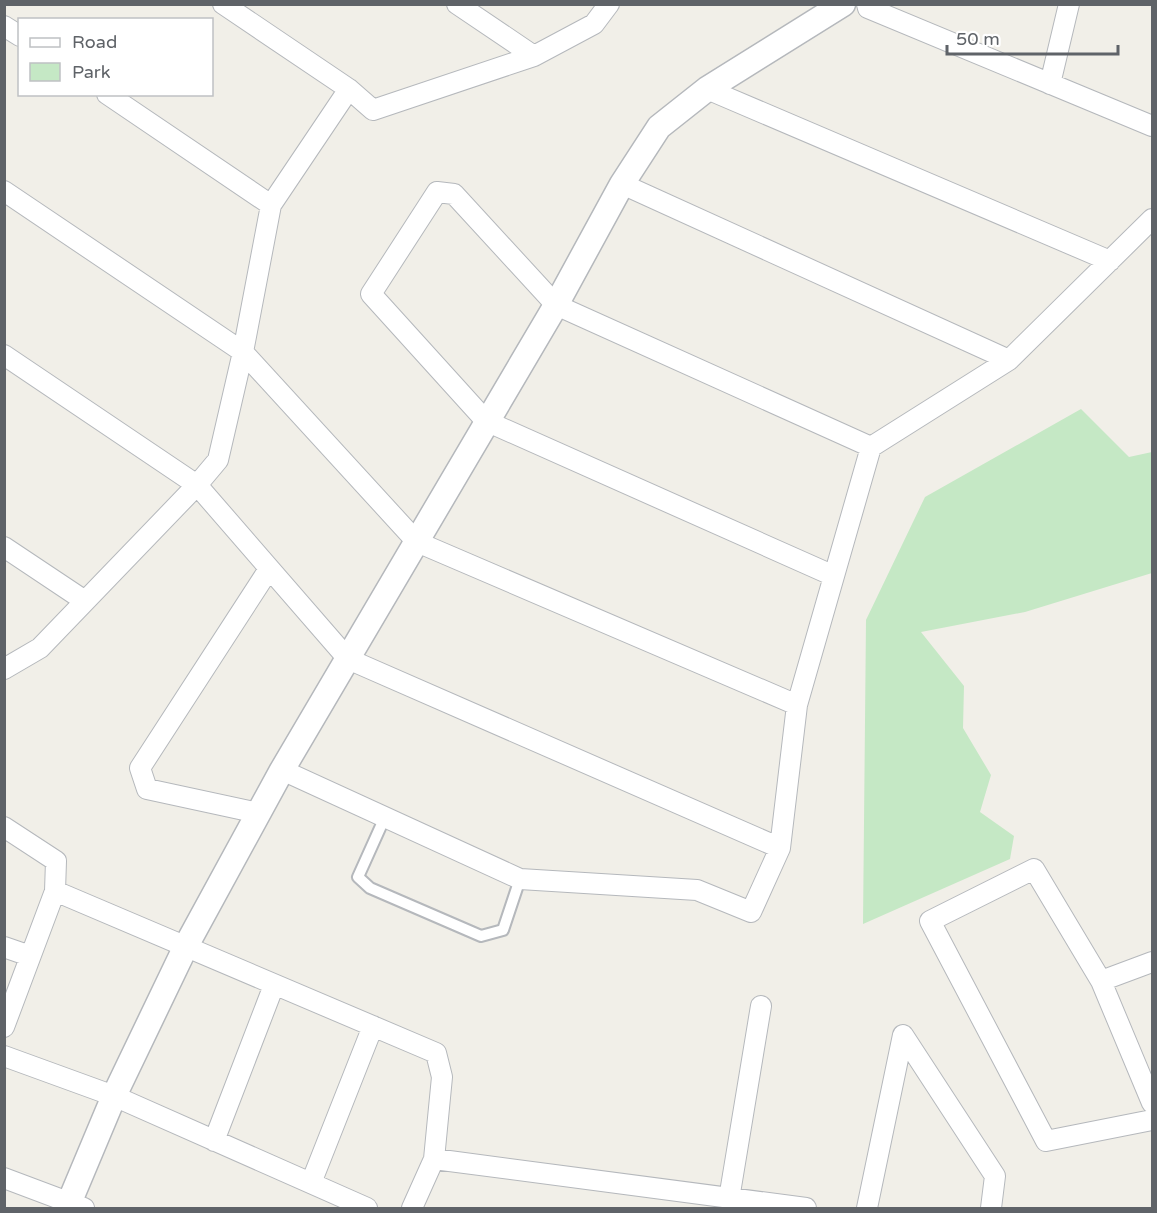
<svg xmlns="http://www.w3.org/2000/svg" width="1157" height="1213" viewBox="0 0 1157 1213" font-family="'Varela Round',sans-serif">
<rect width="100%" height="100%" fill="#f1efe8"/>
<path fill="#c5e8c5" d="M1081,409L1129,457L1152,452V573L1025,612L921,632L964,686L963,728L991,775L980,812L1014,836L1010,859L863,924L866,620L925,497Z"/>
<g fill="none" stroke-linecap="round" stroke-linejoin="round">
<defs>
<path id="service" d="M385,817L358,877L370,888L481,936L503,930L520,879"/>
<path id="minor" d="M223,4L349,89L373,110L534,56L594,24L609,4
M457,4L534,56
M867,4L868,8L1152,126
M4,26L20,36
M1050,84L1069,4
M707,89L1110,261
M107,94L271,205
M622,184L1009,360
M4,191L243,352L417,542L797,705
M4,355L197,485L348,659L780,848
M4,547L85,601
M834,576L486,421L371,294L437,192L454,194L556,305L871,447
M4,669L40,648L197,485L218,460L243,352L271,205L349,89
M282,770L520,879L697,890L751,912L780,848L797,705L871,447L1009,360L1152,219
M258,813L147,789L140,768L269,569
M4,827L56,861L55,891L436,1053L442,1077L434,1159L412,1208
M4,947L30,956
M1101,981L1152,962
M4,1027L55,891
M4,1056L114,1096L367,1208
M1152,1103L1101,981L1034,869L930,921L1046,1141L1152,1120
M214,1141L274,985
M434,1159L806,1208
M4,1178L84,1208
M311,1183L373,1026
M729,1199L761,1006
M867,1208L903,1035L995,1176L991,1208"/>
<path id="tertiary" d="M67,1208L114,1096L186,946L282,770L556,305L622,184L659,127L707,89L843,4"/>
</defs>
<use href="#service" stroke="#b5b8bc" stroke-width="14"/>
<use href="#minor" stroke="#b5b8bc" stroke-width="22"/>
<use href="#tertiary" stroke="#b5b8bc" stroke-width="27"/>
<use href="#service" stroke="#fff" stroke-width="10"/>
<use href="#minor" stroke="#fff" stroke-width="20"/>
<use href="#tertiary" stroke="#fff" stroke-width="24"/>
</g>
<rect width="1157" height="1213" fill="none" stroke="#5f6368" stroke-width="12"/>
<rect x="18" y="18" width="195" height="78" fill="#ffffff" stroke="#bfc1c3" stroke-width="1.5"/>
<rect x="30" y="38" width="30" height="9" fill="#ffffff" stroke="#bfc1c3" stroke-width="1.5"/>
<text x="72" y="48" font-size="18" fill="#5f6368">Road</text>
<rect x="30" y="63" width="30" height="18" fill="#c5e8c5" stroke="#bfc1c3" stroke-width="1.5"/>
<text x="72" y="78" font-size="18" fill="#5f6368">Park</text>
<path d="M947 45v9h171v-9" fill="none" stroke="#5f6368" stroke-width="3"/>
<text x="956" y="45" font-size="18" fill="#5f6368" stroke="#ffffff" stroke-width="4.5" paint-order="stroke">50 m</text>
</svg>
